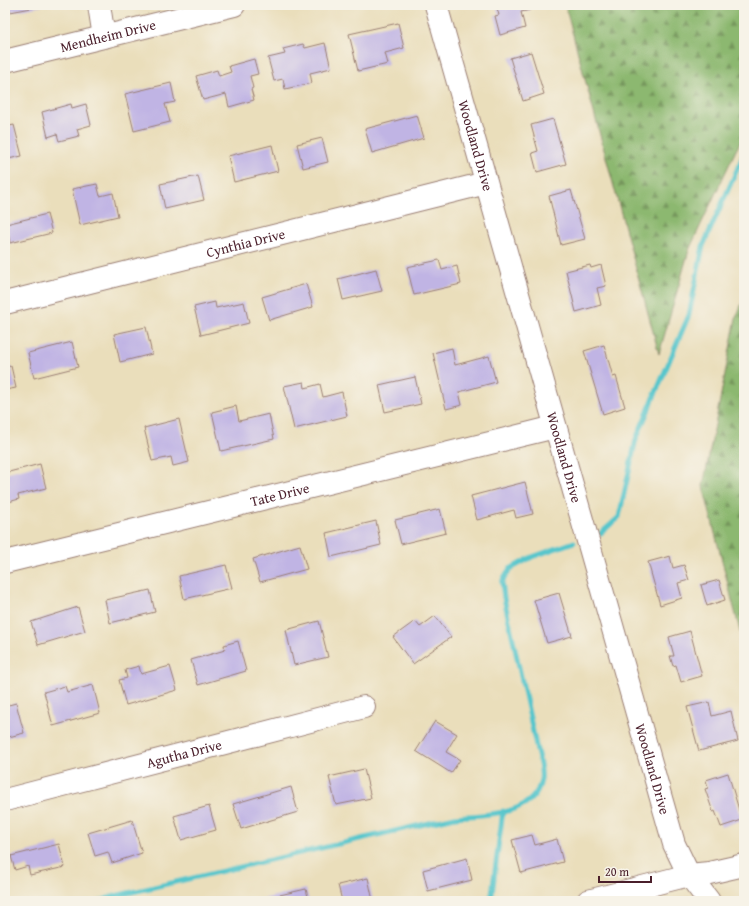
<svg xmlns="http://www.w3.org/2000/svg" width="749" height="906" viewBox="0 0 749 906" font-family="'Gentium Book Plus',serif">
<defs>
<pattern id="forest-firs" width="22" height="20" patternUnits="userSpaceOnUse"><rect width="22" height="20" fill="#8cb86f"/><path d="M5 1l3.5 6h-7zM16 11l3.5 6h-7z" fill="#74955b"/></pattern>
</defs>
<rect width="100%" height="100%" fill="#f7f3e8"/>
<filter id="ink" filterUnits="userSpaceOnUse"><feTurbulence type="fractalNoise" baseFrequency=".025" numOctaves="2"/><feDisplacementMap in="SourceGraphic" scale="8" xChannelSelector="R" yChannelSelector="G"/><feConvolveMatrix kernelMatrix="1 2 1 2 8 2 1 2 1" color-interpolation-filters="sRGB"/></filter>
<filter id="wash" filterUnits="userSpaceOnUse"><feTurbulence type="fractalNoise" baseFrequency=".012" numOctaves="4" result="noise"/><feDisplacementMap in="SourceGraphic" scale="16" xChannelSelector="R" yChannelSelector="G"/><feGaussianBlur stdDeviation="0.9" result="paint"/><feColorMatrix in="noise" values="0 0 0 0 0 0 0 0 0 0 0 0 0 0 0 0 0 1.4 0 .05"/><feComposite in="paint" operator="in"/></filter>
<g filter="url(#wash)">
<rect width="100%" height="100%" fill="#eadebb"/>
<path fill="url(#forest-firs)" stroke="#6b6c4d" d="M565,5H744V136L736,150L689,250L659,354Z
M744,298V647L703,486L736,318Z"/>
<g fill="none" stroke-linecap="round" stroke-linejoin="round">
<path stroke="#58c6cc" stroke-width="5" d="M601,533L619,517L636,439L689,315L703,246L744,154
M101,901L111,897L455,817C485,814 534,817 541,780C542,775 541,769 540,764L504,598L502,582L510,569L532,557L574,542
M491,901L503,811"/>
</g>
<g id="blocks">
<path fill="#c0b4e4" d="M5,5H42V6L5,13Z
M496,5H529L530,10L521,12L525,28L500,35L495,16L499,15Z
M398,23L404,48L385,53L388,64L358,71L349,34Z
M325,43L331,68L310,73L312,83L285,89L283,79L274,81L268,58L285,54L283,49L303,44L305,48Z
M531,52L544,94L523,101L510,58Z
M254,59L258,74L250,76L253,88L251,89L254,100L229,107L226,94L203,100L196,76L217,70L219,76L231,72L229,66Z
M171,83L175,102L165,104L170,122L134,131L125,94Z
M71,104L72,108L86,104L91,125L77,129L79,136L59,141L57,134L48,137L42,112Z
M417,115L424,138L372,153L365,129Z
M553,119L566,164L537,172L532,153L538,151L531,125Z
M14,125L22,156L8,159L5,152V127Z
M322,138L328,162L303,168L297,144Z
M272,145L278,171L234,182L228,156Z
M198,176L204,200L165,209L160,184Z
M97,184L100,196L113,193L118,216L80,225L72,189Z
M571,190L585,239L561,245L549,196Z
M47,214L52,233L10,243L6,224Z
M439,260L442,270L457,266L461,284L414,295L407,267Z
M590,265L591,268L601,265L606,286L597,288L601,305L576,312L566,271Z
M376,269L382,291L343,300L338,279Z
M306,284L313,307L269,320L262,297Z
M215,302L216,308L244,302L249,323L201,335L194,307Z
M146,327L152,354L120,362L114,334Z
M72,342L78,367L34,378L28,353Z
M604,345L613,377L616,376L625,407L603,414L584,351Z
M452,348L455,365L489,356L496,382L459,392L462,405L446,409L433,353Z
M11,366L16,388L5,390V367Z
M415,377L421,404L385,412L379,385Z
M304,382L305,388L320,384L323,397L342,392L347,416L294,429L284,386Z
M236,406L239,421L269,414L274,439L221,451L212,412Z
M179,419L189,462L173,466L171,457L152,461L144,428Z
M40,464L46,488L18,495L19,499L5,503V473Z
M525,482L533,514L516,518L514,510L477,520L471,496Z
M440,509L446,533L401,544L395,520Z
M376,521L381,545L331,557L326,533Z
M300,545L307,569L260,582L253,559Z
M670,556L673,568L684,565L689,580L678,583L682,598L660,605L648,562Z
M226,565L232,588L184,599L179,576Z
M719,580L725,600L707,606L701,585Z
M150,590L155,612L110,623L105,600Z
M559,593L572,636L547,643L534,600Z
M78,607L85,631L38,645L31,622Z
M435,616L451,637L413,664L393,637L415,621L420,627Z
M319,621L328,657L294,665L286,630Z
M690,631L702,676L681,682L676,665L673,666L670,656H674L669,637Z
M238,641L246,671L198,685L191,660L225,650L224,645Z
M139,666L141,674L170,666L177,690L126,705L119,680L127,678L125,670Z
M93,685L100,713L53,726L44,692L65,686L67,692Z
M709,702L712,716L731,711L738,741L699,751L687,707Z
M16,703L24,733L5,738V706Z
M435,721L457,734L446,752L460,760L451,773L416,751Z
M364,769L371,798L336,805L329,777Z
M728,773L742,820L721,827L715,811L713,812L705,789L708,788L706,780Z
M291,787L298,812L241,829L233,804Z
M209,806L216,830L181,840L174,816Z
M132,820L142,853L112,863L108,852L95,856L88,833Z
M532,835L535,845L557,839L563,862L521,873L512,840Z
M59,844L65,867L30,875L28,866L15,870L11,856Z
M467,858L472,880L428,891L423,870Z
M368,878L373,901H342L338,885Z
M306,889L309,901H258V900Z"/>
</g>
</g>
<g filter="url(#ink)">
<use href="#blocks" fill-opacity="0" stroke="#9a7e73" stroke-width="1"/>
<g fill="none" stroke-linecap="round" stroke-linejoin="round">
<defs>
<g id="minor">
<path d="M99,5L104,37"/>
<path id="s1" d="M436,5L674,844L689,875L709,901"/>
<path id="s2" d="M5,61L234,5"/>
<path id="s3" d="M5,303L486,183"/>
<path id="s4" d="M5,562L555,427"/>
<path id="s5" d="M5,800L364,707"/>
<path d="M588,901L689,875L709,873L744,865"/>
</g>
</defs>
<use href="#minor" stroke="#9a7e73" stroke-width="24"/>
<use href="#minor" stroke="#fff" stroke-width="22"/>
</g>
</g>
<g text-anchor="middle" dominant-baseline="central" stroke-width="3" stroke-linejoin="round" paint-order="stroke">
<g font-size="14" fill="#4a1f2b" stroke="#f7f3e8">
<text stroke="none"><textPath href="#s2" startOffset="106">Mendheim Drive</textPath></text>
<text stroke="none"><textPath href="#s1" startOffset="146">Woodland Drive</textPath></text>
<text stroke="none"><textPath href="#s3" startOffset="248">Cynthia Drive</textPath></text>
<text stroke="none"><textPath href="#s1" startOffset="470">Woodland Drive</textPath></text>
<text stroke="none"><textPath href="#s4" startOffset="283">Tate Drive</textPath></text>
<text stroke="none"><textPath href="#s5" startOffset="185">Agutha Drive</textPath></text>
<text stroke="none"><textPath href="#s1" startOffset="794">Woodland Drive</textPath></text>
</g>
</g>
<rect width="749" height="906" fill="none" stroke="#f7f3e8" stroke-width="20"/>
<path d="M599 876v6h52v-6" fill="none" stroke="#4a1f2b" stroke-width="2"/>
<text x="605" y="876" font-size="12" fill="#4a1f2b" stroke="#f7f3e8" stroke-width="3" paint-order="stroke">20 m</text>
</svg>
